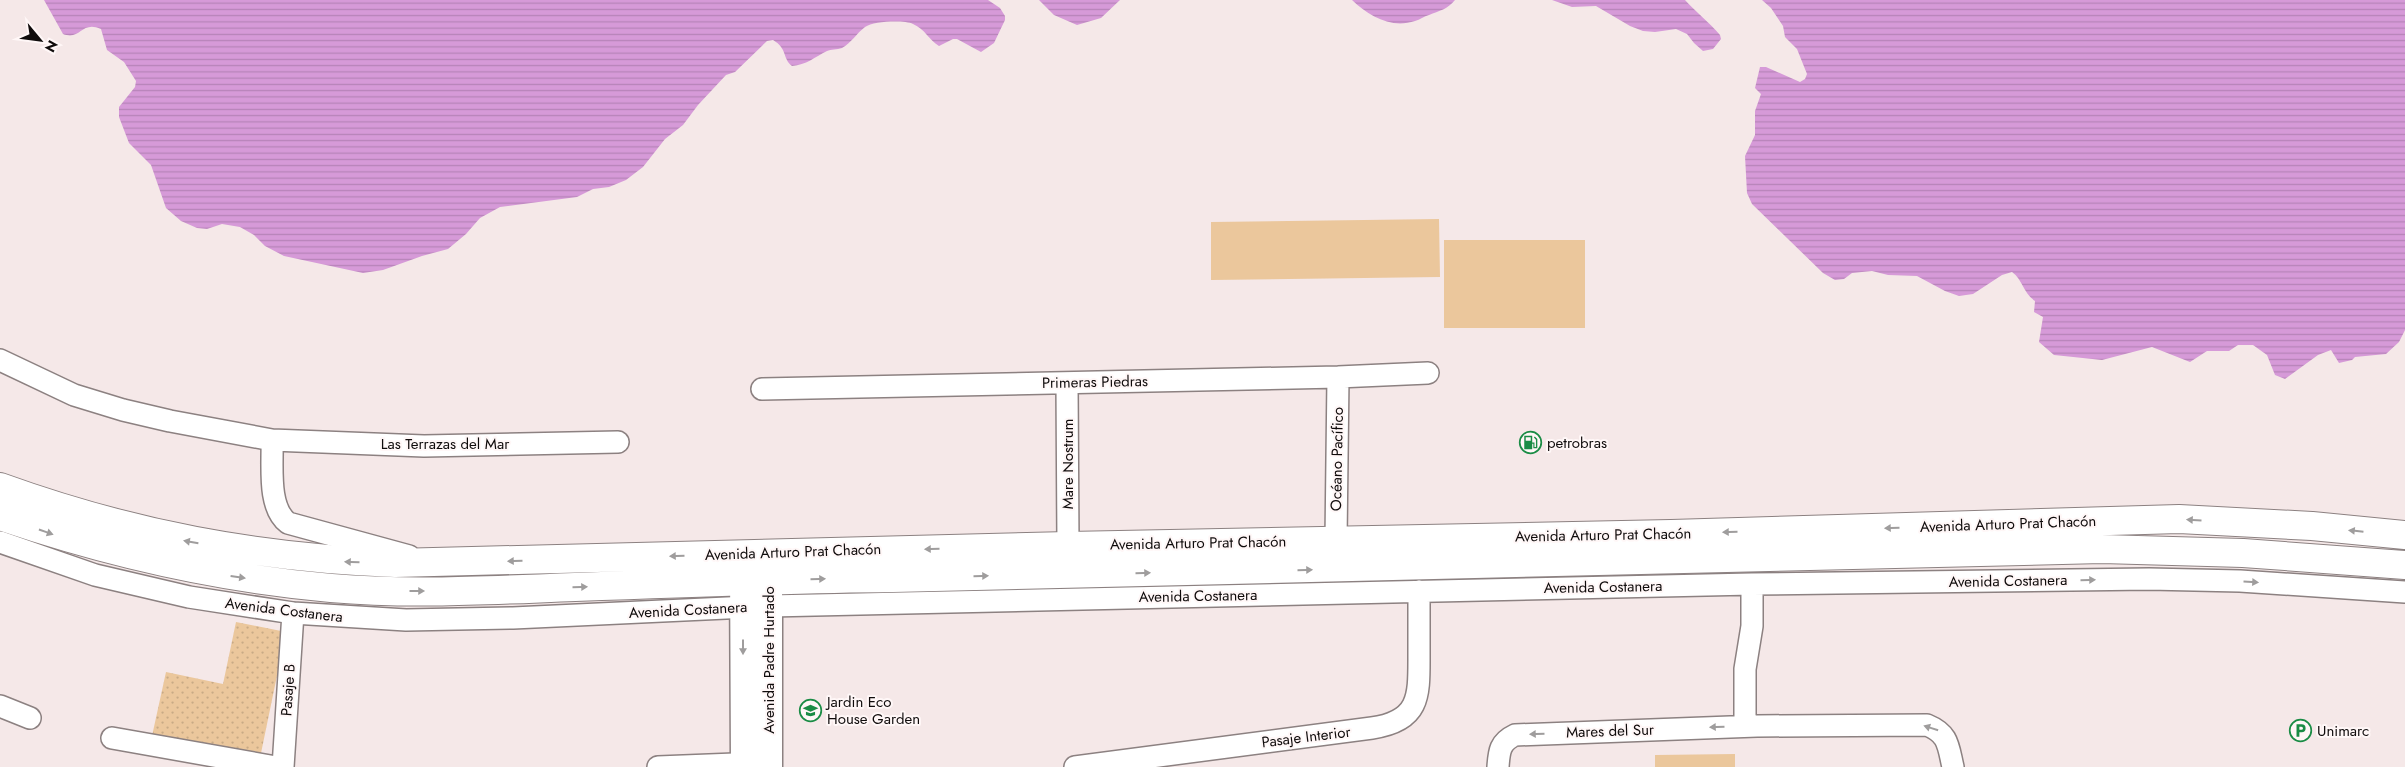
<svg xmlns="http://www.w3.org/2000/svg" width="2405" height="767" viewBox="0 0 2405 767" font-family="Jost,sans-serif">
<defs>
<pattern id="grass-dots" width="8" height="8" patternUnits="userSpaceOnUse" patternTransform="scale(1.25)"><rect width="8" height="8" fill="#ebc79c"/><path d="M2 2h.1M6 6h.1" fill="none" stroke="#c8aa85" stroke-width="1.8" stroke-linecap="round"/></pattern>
<pattern id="water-rules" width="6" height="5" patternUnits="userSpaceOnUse" patternTransform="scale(1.25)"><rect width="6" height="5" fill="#d69ad8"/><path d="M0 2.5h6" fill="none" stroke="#b683b8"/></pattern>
</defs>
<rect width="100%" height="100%" fill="#f5e8e8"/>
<path fill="url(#grass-dots)" d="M236,622L286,632L260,758L152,736L166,672L223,684Z"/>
<path fill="#ebc79c" d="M1439,219L1440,277L1211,280V222Z
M1444,240H1585V328H1444Z
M1735,754V767H1655V755Z"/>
<path fill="url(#water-rules)" d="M44,0H988L1000,8L1005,16V20L994,43L981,52L957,39H953L939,46C929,40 925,29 913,24C904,20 874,21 865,27C857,33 851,43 842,48C837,50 831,49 827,51C815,57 806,65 792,66C782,58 788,49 773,40L767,41L735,72L726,75L698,105L683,125L665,139L643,167L626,180L609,187L593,189L577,197L500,207L480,218L466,234L448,249L422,256L383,270L363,273L284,256L265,246L254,235L240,227L222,224L207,229L197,228L181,221L166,208L151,165L129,143L119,117V107L135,87L136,81L124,62L107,50L101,29C81,20 81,41 63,34Z
M1039,0H1120L1101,18L1077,25L1054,15Z
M1352,0H1455C1448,9 1439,11 1429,15C1424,16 1420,20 1415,21C1391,29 1369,16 1352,0Z
M1552,0H1685C1696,12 1709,22 1720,35L1721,39L1713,49L1703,51L1694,43L1687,34L1676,29L1655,32L1643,31L1630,26L1596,6L1572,7Z
M1762,0H2405V330L2399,342L2386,354L2355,357L2352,360L2339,363L2331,350L2318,355L2285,379L2275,375L2267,355L2253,345H2238L2229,351H2207L2190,362L2152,347L2102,360L2054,355L2039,342L2043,317L2034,312L2035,301C2023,293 2023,280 2012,272L2002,275L1973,294L1959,296L1945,291L1917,276L1888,275L1872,271L1852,273L1844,279L1835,280L1823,273L1752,204L1747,193L1745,156L1755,135V111L1761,94L1755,88L1760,67H1766L1800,82L1805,79L1807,74L1797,49L1785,37L1783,26L1771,8Z"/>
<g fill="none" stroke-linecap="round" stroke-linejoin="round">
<defs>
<path id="minor" d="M0,360L74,395L123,410L170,421L272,440L424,446L618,442
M1067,383L1068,546
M762,389L1338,377L1428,373
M272,440C273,465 267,507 288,523L409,556
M1336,540L1338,377
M0,542L95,575L189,597L293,613L406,620L513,618L770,606L1752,584L2149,579L2240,581L2405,592
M0,706L30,718
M1745,726V669L1752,626V584
M112,738L276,767
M283,767L293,613
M658,767L760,763
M1075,767L1372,728C1421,721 1419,695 1419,654C1419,633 1419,612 1419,591
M1498,767C1499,751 1500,742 1515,735L1757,726L1927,725C1949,734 1948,746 1953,767"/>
<path id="tertiary" d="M743,560L744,767
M769,767V558"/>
<path id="primary" d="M0,487C130,534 257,558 395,563L1068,546L1671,534L2179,519L2312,526L2405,535
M0,516C108,553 217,578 331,588C412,595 493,590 575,587C681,583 787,579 893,578C1296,570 1699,560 2102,549L2243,553L2405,565"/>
</defs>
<use href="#minor" stroke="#8c8181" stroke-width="24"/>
<use href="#tertiary" stroke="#8c8181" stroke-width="29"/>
<use href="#primary" stroke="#8c8181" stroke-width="30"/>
<use href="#minor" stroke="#fff" stroke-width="21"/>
<use href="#tertiary" stroke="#fff" stroke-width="26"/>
<use href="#primary" stroke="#fff" stroke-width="28"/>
</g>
<defs><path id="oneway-solid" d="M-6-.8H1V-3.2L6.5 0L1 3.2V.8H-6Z" transform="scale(1.25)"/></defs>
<g fill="#9f9d9d">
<use href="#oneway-solid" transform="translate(2194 520) rotate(-177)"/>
<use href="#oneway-solid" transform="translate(1892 528) rotate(178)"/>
<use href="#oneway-solid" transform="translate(2356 531) rotate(-174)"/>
<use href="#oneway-solid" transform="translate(46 532) rotate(19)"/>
<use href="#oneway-solid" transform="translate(1730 532) rotate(179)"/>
<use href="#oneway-solid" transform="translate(191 542) rotate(-170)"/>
<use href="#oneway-solid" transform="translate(932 549) rotate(179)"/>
<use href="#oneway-solid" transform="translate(677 556) rotate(178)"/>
<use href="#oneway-solid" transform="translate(515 561) rotate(178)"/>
<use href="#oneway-solid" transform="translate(352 562) rotate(-178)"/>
<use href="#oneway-solid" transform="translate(1305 570) rotate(-1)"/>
<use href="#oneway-solid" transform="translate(1143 573) rotate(-1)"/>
<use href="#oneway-solid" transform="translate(981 576) rotate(-1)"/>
<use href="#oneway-solid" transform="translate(238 577) rotate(8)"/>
<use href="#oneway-solid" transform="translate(818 579) rotate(-1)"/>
<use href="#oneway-solid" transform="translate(2088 580) rotate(-1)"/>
<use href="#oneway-solid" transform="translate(2251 582) rotate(3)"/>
<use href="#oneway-solid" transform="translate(580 587) rotate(-2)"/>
<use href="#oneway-solid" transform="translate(417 591)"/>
<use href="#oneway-solid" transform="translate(743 647) rotate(90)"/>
<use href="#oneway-solid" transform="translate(1717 727) rotate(178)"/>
<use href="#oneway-solid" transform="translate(1931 728) rotate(-162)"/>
<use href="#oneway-solid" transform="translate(1537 734) rotate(178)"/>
</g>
<defs>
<symbol id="fuel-ring" viewBox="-11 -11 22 22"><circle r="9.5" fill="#fff7f7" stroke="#1a8c45" stroke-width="1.5"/><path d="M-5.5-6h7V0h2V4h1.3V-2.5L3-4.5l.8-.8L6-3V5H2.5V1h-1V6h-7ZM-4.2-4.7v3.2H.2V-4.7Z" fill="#1a8c45"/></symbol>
<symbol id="school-ring" viewBox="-11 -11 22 22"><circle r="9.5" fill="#fff7f7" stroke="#1a8c45" stroke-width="1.5"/><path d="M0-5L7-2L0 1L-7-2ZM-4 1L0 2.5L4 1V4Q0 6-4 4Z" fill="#1a8c45"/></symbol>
<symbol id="parking-ring" viewBox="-11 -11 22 22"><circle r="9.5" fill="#fff7f7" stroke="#1a8c45" stroke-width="1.5"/><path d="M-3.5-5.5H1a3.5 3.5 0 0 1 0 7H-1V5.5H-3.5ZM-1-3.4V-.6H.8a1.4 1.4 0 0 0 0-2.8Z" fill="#1a8c45"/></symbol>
</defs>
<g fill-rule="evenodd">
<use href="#fuel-ring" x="1518" y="430" width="25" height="25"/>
<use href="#school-ring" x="798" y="698" width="25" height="25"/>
<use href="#parking-ring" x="2288" y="718" width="25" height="25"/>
</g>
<g text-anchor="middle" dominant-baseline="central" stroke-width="4" stroke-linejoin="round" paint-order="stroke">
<g font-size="15" fill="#0f0b0b" stroke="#fff7f7">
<text transform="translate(1095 382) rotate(-1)">Primeras Piedras</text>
<text x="445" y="444">Las Terrazas del Mar</text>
<text transform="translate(1337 459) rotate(-89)">Océano Pacífico</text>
<text transform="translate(1068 464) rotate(-90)">Mare Nostrum</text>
<text transform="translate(2008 524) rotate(-2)">Avenida Arturo Prat Chacón</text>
<text transform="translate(1603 535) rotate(-1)">Avenida Arturo Prat Chacón</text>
<text transform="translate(1198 543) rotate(-1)">Avenida Arturo Prat Chacón</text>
<text transform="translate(793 552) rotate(-2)">Avenida Arturo Prat Chacón</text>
<text transform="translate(2008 581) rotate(-1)">Avenida Costanera</text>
<text transform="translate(1603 587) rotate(-1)">Avenida Costanera</text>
<text transform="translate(1198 596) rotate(-1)">Avenida Costanera</text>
<text transform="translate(284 610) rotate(7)">Avenida Costanera</text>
<text transform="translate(688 610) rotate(-3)">Avenida Costanera</text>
<text transform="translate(769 660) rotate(-90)">Avenida Padre Hurtado</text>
<text transform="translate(288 690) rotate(-86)">Pasaje B</text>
<text transform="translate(1610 731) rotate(-2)">Mares del Sur</text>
<text transform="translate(1306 737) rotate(-7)">Pasaje Interior</text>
</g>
<g font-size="15" fill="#0f0b0b" stroke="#fff7f7" text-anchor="start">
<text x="1547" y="443">petrobras</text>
<text x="827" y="702">Jardin Eco<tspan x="827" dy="17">House Garden</tspan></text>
<text x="2317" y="731">Unimarc</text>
</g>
</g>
<g transform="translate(40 40) rotate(119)" stroke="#fff7f7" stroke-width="4" paint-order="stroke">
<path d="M0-4L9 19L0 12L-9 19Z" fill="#0f0b0b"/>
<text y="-8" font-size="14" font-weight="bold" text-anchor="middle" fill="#0f0b0b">N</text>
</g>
</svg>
